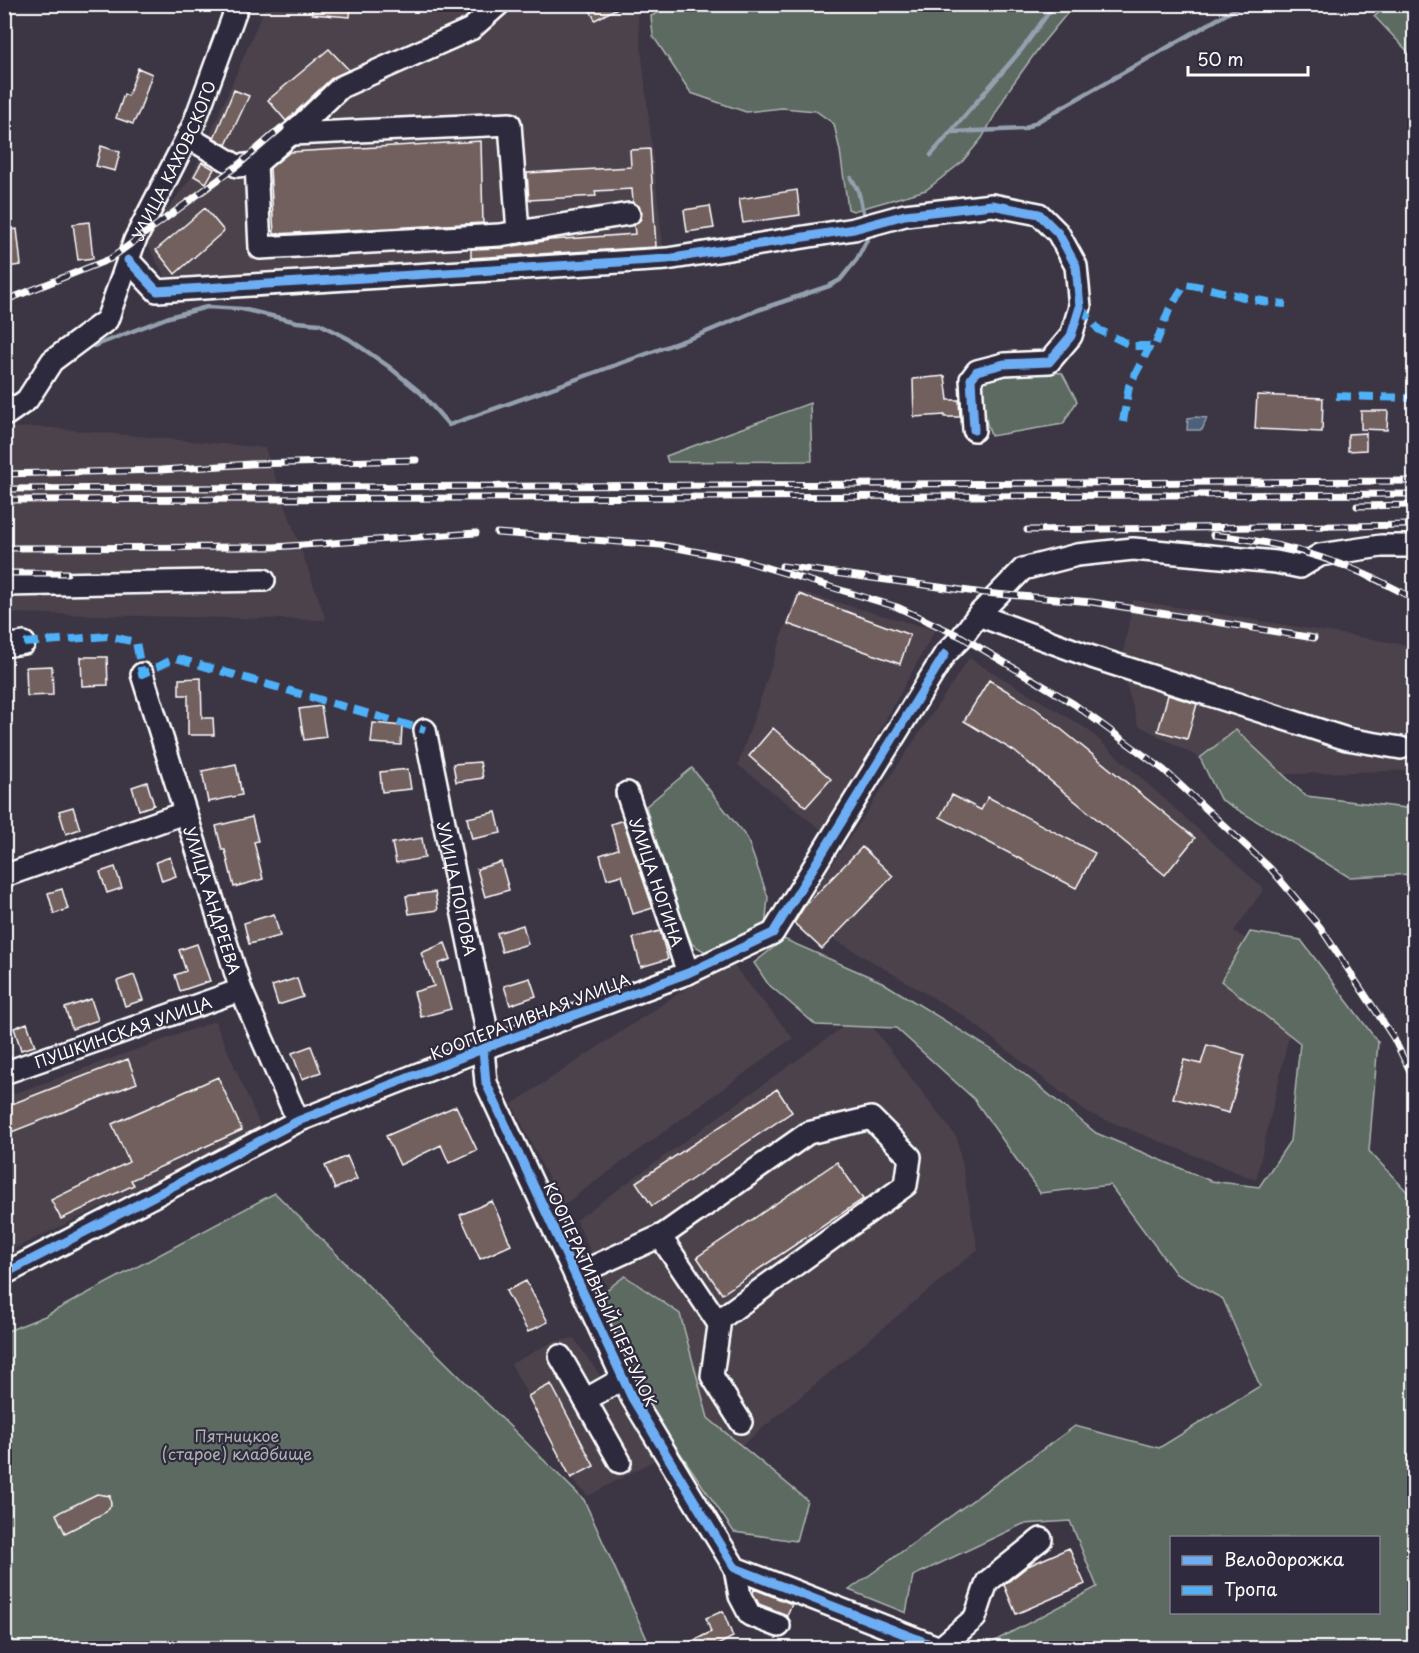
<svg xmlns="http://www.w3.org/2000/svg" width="1419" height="1653" viewBox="0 0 1419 1653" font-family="'Playpen Sans',sans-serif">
<rect width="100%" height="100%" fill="#3c3544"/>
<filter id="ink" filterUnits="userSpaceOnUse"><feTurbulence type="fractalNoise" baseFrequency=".0167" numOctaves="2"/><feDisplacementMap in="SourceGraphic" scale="12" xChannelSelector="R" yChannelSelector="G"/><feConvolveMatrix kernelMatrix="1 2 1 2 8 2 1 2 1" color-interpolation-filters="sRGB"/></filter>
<g filter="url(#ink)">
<path fill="#4c424c" d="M266,5H654L637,11L664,255L168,283L145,240L192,176Z
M41,427L265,448L326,620L5,613V428Z
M797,591L935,630L824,832L738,765Z
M1133,600L1414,646V770L1233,776L1138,725L1121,666Z
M969,658L1087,729L1264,889L1234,931L1302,979L1256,1180L1086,1112L964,1016L797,917Z
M729,960L793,1038L562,1206L512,1104Z
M862,1013L957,1138L978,1249L698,1482L576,1220Z
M215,1021L262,1130L5,1253V1097Z
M574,1338L657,1459L588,1496L571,1478L511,1364L552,1342Z"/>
<path fill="#5b6b62" stroke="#adb5b0" stroke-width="1.5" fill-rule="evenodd" d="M675,5V4L1074,5L1041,45L1010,88L982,138L962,162L926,190L853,211L848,209L840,151L834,124L816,111L782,108L746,112L691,93L653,36L651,16Z
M1391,5H1414V58L1374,16Z
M1021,370L1062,373L1077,401L1063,424L991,436L979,399L980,377Z
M810,403L812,461L668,462L666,456Z
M1236,730L1306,796L1414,809V874L1349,877L1220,799L1200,758Z
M692,768L747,838L768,897L765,928L707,953L692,944L662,868L646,806Z
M1250,932L1301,940L1378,1042L1369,1151L1414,1199V1648H991L987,1645L1097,1587L1070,1521L1023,1524L913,1576L906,1613L849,1590L1075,1426L1159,1448L1260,1386L1223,1299L1176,1274L1110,1185L1040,1193L974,1099L896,1028L816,1025L768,984L754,963L784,939L882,982L1002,1056L1096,1133L1211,1181L1259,1187L1290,1141L1300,1043L1221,981ZM1172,1538H1378V1612H1172Z
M275,1193L584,1500L651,1648H5V1332L45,1316Z
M625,1276L680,1314L708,1418L807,1500L796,1541L734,1532L653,1413L597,1297Z"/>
<path fill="#4e6179" stroke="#95a0af" stroke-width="1.5" d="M1195,417L1207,418L1202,430H1187L1188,418Z"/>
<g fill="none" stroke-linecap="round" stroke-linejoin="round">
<path stroke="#95a0af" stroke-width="4.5" d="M951,132L1024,129L1244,4
M931,155L1022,49L1055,4
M851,178L858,190L863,212
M94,346L169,317L207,307L242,309L297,322L320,324L349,339L388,366L421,393L449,425L699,335L758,310L829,286L840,280L857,259L868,238"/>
</g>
<path fill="#72615f" stroke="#fff" stroke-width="1.5" d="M312,4H351L350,17L312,14Z
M587,4H625L595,20Z
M329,49L349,70L332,78L286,121L268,100Z
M138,68L152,74L140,110L133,124L116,118L124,94L128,96Z
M234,90L249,96L226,145L214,138Z
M481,141L483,223L274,234L270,168L290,152Z
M101,146L120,152L115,171L96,166Z
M650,149L656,247L471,258V249L502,248L550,240L635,234L634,225L641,219L642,213L639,206L633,202L632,189L595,191L596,196L529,200L527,173L631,167L630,150Z
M202,162L214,169L206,183L194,176Z
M797,190L800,215L743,223L739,199Z
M710,206L714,228L687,232L684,210Z
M205,208L224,231L175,274L156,250Z
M89,222L93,258L78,260L73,224Z
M17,229L21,265L6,267L4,231Z
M945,376L948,400H959L960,417H945V415L914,417L913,379Z
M1257,395L1323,398L1322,432L1255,429Z
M1361,411H1388L1387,430L1361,429Z
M1366,433V450L1348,451V434Z
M799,594L910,635L900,664L788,624Z
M81,657H107L108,685L82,686Z
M52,666L53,695L27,696L26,667Z
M201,678L202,718H213L214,735H188V695H179V679Z
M989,680L1035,708L1195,838L1165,875L1014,751L964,721Z
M1168,695L1197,704L1187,739L1158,731Z
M321,706L326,737L304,740L299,709Z
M373,723L402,726L401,745L371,743Z
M773,728L831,779L806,807L749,756Z
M480,762L483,778L456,782L453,764Z
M236,764L242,795L208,802L202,771Z
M408,769L411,789L382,792L380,772Z
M147,782L154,805L139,810L132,787Z
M952,795L981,810L988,797L1095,853L1076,888L940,817Z
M73,807L80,829L66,834L59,811Z
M496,812L501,833L472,839L467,818Z
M252,817L258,841L254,842L263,879L234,887L225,850H222L216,826Z
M623,820L653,908L633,914L622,875L607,879L600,855L618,849L611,824Z
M422,838L425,858L396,863L392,843Z
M862,847L893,876L822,949L794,923L804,907Z
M170,857L176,876L162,881L156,862Z
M501,862L509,890L485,897L477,869Z
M115,867L122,888L107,893L100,872Z
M62,889L68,909L54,914L48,893Z
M435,892L438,910L409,914L406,896Z
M274,914L280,936L249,944L244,923Z
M523,925L528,944L502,952L497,933Z
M660,931L668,959L641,967L633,938Z
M445,943L451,959L438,964L451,1009L421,1017L414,992L434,986L421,953Z
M197,944L210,981L180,991L175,975L186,971L179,950Z
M134,975L143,1000L125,1006L117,981Z
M297,978L303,997L278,1005L272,986Z
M530,978L536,996L510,1005L504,986Z
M91,999L98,1020L72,1029L65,1008Z
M27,1023L35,1046L21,1050L14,1028Z
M1207,1045L1245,1055L1229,1113L1173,1098L1184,1060L1201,1064Z
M311,1046L321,1072L302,1079L292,1053Z
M128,1059L137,1083L4,1135V1107Z
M218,1077L242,1130L131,1180L134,1185L61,1219L51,1200L129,1162L112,1124Z
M777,1089L792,1112L652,1206L636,1182Z
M456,1106L477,1150L449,1163L441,1145L400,1165L386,1136Z
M347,1156L357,1179L335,1189L325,1166Z
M837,1162L863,1199L722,1294L697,1257Z
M492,1201L511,1245L480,1259L460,1215Z
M526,1281L548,1322L528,1332L506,1291Z
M551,1384L594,1466L571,1478L528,1396Z
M97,1494L110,1496L111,1505L106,1512L65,1533L56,1514Z
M1069,1548L1085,1584L1016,1614L1004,1585L1028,1566Z
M754,1589L792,1604L787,1615L759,1604L753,1593Z
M723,1611L733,1637L712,1648H678L711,1632L706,1618Z"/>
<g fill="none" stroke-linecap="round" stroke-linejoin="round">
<defs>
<g id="minor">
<path d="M292,134L510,124L518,232"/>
<path d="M188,137L237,166L256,164L301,125L341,87L471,29L499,4"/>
<path d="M256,164L260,248L500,235L629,214"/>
<path d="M128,260L157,291L667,259L854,229L905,215L992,205L1039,214L1058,233L1076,266L1080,307L1071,336L1049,362L1004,364L977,371L971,379L974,430"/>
<path id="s1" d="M4,403L7,414L27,400L52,361L107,320L135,240L193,126L238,4"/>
<path d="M4,585L264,580"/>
<path d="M978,615L1092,657L1347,739L1401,748"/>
<path d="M4,646L24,643"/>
<path id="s2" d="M142,674L241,990L298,1121"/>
<path id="s3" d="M425,730L490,1046"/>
<path id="s4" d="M627,793L688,973"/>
<path d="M4,876L184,813"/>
<path d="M483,1049L486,1083L632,1398L735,1568L940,1648"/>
<path id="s5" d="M4,1073L241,990"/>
<path d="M660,1236L719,1324"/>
<path d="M4,1274L298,1121L490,1046L688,973L773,933L945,654L962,637L978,615L1023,569L1077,555L1133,549L1276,562L1300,567L1320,555L1381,546H1414"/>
<path d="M575,1275L663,1235L808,1133L871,1118L910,1157L906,1185L720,1319L712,1376L741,1422"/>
<path d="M560,1356L585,1400"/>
<path d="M620,1462L585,1400L622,1379"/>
<path d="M735,1568L740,1596L750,1615L779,1626"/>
<path d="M940,1648L975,1618L987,1582L1041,1539"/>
</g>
</defs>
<use href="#minor" stroke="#fff" stroke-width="26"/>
<use href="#minor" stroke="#2f2a3d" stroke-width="21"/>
<defs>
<path id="rail" d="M4,301L110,259L237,166L281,128
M4,474L161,470L251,464L416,460
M4,489L1414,481
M4,500L1414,494
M1357,506L1414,505
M1027,530L1414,525
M497,533L661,545L741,560L897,607L962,637L1074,704L1164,770L1270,868L1320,927L1393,1037L1414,1079
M1213,535C1286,542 1351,563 1414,599
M4,548L274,547L476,533
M782,566L984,593L1092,602L1314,638
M4,573H67"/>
</defs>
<use href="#rail" stroke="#fff" stroke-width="7"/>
<use href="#rail" stroke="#2f2a3d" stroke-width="4.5" stroke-dasharray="14" stroke-linecap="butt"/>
<path stroke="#4fb1f8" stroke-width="8" stroke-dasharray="15 8" stroke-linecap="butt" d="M1080,307L1099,330L1133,346H1155L1169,310L1185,284C1220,289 1252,302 1286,304
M1336,396L1414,398
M1123,422L1129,386L1150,346
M24,643L107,636L136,642L142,674L176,658L425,730"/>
<defs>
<path id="cycleway" d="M128,260L157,291L667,259L854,229L905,215L992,205L1039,214L1058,233L1076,266L1080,307L1071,336L1049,362L1004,364L977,371L971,379L974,430
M483,1049L486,1083L632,1398L735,1568L940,1648
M4,1274L298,1121L490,1046L688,973L773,933L945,654"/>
</defs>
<use href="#cycleway" stroke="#2f2a3d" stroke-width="13"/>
<use href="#cycleway" stroke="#6dadf4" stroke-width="9"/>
</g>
</g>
<g text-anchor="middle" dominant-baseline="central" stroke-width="4.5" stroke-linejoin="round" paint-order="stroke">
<g font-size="16" fill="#fff" stroke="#2f2a3d">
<text stroke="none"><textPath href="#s1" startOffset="324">УЛИЦА КАХОВСКОГО</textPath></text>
<text stroke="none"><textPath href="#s4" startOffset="94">УЛИЦА НОГИНА</textPath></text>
<text stroke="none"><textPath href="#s3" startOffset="162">УЛИЦА ПОПОВА</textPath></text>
<text stroke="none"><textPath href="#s2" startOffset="237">УЛИЦА АНДРЕЕВА</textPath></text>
<text transform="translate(530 1016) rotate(-21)">КООПЕРАТИВНАЯ УЛИЦА</text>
<text stroke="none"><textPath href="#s5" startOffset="126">ПУШКИНСКАЯ УЛИЦА</textPath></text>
<text transform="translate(601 1294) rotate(65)">КООПЕРАТИВНЫЙ ПЕРЕУЛОК</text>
</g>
<g font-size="16" fill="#adb5b0" stroke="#2f2a3d">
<text x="237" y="1435">Пятницкое<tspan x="237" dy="18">(старое) кладбище</tspan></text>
</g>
</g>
<rect width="1419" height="1653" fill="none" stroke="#2f2a3d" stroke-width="24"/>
<rect x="12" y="12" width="1395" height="1629" fill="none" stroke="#fff" stroke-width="2" filter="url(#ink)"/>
<rect x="1170" y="1536" width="210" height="78" fill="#2f2a3d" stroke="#827f8b" stroke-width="1.5"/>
<rect x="1182" y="1556" width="30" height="9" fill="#6dadf4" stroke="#827f8b" stroke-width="1.5"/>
<text x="1224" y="1566" font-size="18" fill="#ffffff">Велодорожка</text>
<rect x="1182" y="1586" width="30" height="9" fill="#4fb1f8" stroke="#827f8b" stroke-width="1.5"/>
<text x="1224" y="1596" font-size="18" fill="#ffffff">Тропа</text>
<path d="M1188 66v9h120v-9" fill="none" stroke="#ffffff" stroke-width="3"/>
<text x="1197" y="66" font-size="18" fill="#ffffff" stroke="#2f2a3d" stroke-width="4.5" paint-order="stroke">50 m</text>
</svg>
